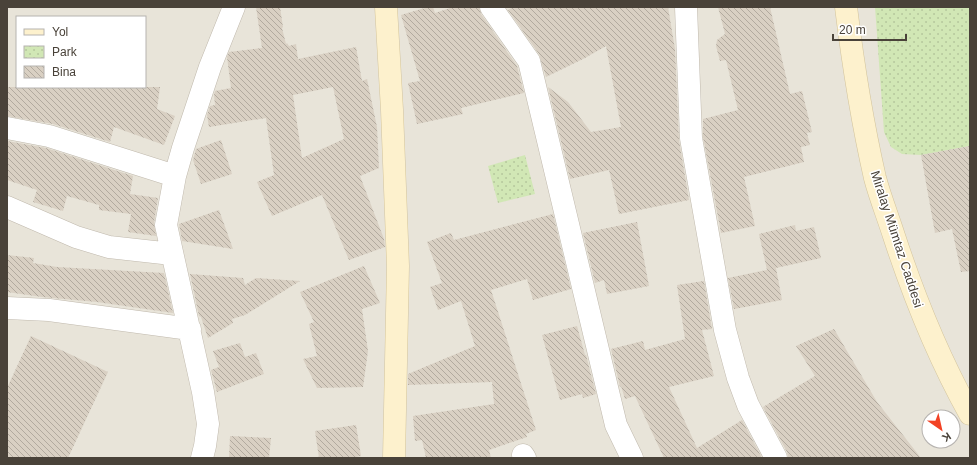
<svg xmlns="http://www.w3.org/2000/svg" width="977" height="465" viewBox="0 0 977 465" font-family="Arial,sans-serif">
<defs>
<pattern id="park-dots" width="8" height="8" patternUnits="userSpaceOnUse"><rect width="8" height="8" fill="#d1e7b5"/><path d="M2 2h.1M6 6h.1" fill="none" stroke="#b5c79c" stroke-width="1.8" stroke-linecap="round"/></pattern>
<pattern id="building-back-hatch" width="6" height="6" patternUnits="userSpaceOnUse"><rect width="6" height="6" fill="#d9d0c3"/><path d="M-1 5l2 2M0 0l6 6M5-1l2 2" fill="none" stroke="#b2aa9f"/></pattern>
</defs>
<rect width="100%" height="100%" fill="#f5f2eb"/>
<path fill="#e8e4d9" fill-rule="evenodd" d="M7,7H970V458H7ZM17,17H145V87H17ZM929,417H953V441H929Z"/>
<path fill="url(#park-dots)" d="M875,7H970V146L921,155L902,154L891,147L884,132Z
M525,155L535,194L498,203L488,166Z"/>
<path fill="url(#building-back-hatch)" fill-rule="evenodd" d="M256,7H280L283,27L282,28L286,44L287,43L289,46L296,44L298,59L356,47L362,81L367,79L377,127L379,168L360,176L384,239L385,247L349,260L322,195L272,216L257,182L274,175L266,118L209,127L207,115L210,106L215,105L214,95L215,91L231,88L227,57L229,52L262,48ZM333,87L344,139L302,158L293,95Z
M428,7H433L435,13L453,7H479L481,14L517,66L524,93L461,108L463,114L417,124L408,83L420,81L401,15Z
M513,7H668L675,49L679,140L689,200L619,214L609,170L570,179L548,87L568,102L591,132L621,127L606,46L585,58L546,77L539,54L508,10Z
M718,7H770L790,94L802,91L812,132L807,133L810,145L801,147L804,162L744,177L755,226L721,233L703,137V119L738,110L726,60L720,61L716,46L717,40L725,34Z
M7,87H160L157,109L175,116L164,145L114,127L110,142L53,124L7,116Z
M221,140L232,174L201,184L193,160L196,149Z
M7,141L46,148L133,176L130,194L158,198L154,223L156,236L128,232L131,214L99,210V205L67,196L63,211L33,202L37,190L7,180Z
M970,146V271L961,272L952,229L935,233L921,155Z
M219,210L233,249L182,241L179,224Z
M553,214L571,289L533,300L527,279L491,290L536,430L526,434L527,437L489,450L491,458H426L422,440L415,441L413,416L494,404L492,382L408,385V374L475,346L461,301L438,310L430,287L442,283L427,242L451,233L454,240Z
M637,222L649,286L607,294L604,280L595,283L583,233Z
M795,225L796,231L814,227L821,258L767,270L759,234Z
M7,255L34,258L33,263L57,267L164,273L173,313L97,302L42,297L7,292Z
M364,266L380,303L362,309L368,351L363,387L317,388L303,359L317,356L309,324L314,322L300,292Z
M776,268L782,300L734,309L728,278Z
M190,274L243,278L245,285L256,278L300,281L245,315L232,319L233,323L208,338L201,317L199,316Z
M704,281L712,329L702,330L714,376L669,387L697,448L742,420L762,458H664L635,396L625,399L621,386L620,387L611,349L643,341L645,350L685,339L677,285Z
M577,326L585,355H586L596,394L583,398L582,394L560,400L542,335Z
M834,329L877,402L921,458H788L787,452L763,407L815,376L796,346Z
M31,336L108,372L68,458H7V388Z
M240,343L245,357L256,353L264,374L217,392L211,370L219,367L213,351Z
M356,425L361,456L350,458H319L315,431Z
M230,436L271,438L269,458H229Z"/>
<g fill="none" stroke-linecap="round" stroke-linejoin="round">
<defs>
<path id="minor" d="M491,7L529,61L616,425L632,458
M686,7L691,138L725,330L738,378L748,405L776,458
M7,128L49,136L175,176
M7,207L76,237L109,247L172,254
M7,308L49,310L190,329
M523,455L525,458
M202,458L205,446L208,424L203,392L166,225L175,176L183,148L210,67L234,7"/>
<path id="secondary" d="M386,7L392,110L398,266L394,458
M846,7C853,64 862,121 875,178C880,197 888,217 894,236C914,297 938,357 970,414"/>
</defs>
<use href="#minor" stroke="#c0b9ad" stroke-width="23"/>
<use href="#secondary" stroke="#d3c49c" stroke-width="23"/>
<use href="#minor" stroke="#fff" stroke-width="22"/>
<use href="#secondary" stroke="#fdf1cd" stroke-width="22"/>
</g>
<g text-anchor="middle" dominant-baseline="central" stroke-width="3" stroke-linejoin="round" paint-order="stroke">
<g font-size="13" fill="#494239" stroke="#fff">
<text transform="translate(897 239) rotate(72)">Miralay Mümtaz Caddesi</text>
</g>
</g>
<rect width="977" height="465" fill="none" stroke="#494239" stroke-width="16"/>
<rect x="16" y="16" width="130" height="72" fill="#ffffff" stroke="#b6b3b0"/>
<rect x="24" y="29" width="20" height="6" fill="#fdf1cd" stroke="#b6b3b0"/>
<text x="52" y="36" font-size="12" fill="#494239">Yol</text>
<rect x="24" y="46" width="20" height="12" fill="url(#park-dots)" stroke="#b6b3b0"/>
<text x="52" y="56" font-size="12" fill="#494239">Park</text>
<rect x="24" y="66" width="20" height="12" fill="url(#building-back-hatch)" stroke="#b6b3b0"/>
<text x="52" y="76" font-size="12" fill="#494239">Bina</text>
<g transform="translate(941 429) rotate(146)"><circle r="19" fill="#ffffff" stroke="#b6b3b0"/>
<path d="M0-3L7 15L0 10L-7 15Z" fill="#f24224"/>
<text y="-6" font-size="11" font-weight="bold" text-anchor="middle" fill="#494239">K</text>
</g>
<path d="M833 34v6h73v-6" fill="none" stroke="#494239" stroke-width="2"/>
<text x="839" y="34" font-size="12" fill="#494239" stroke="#ffffff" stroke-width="3" paint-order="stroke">20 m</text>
</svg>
